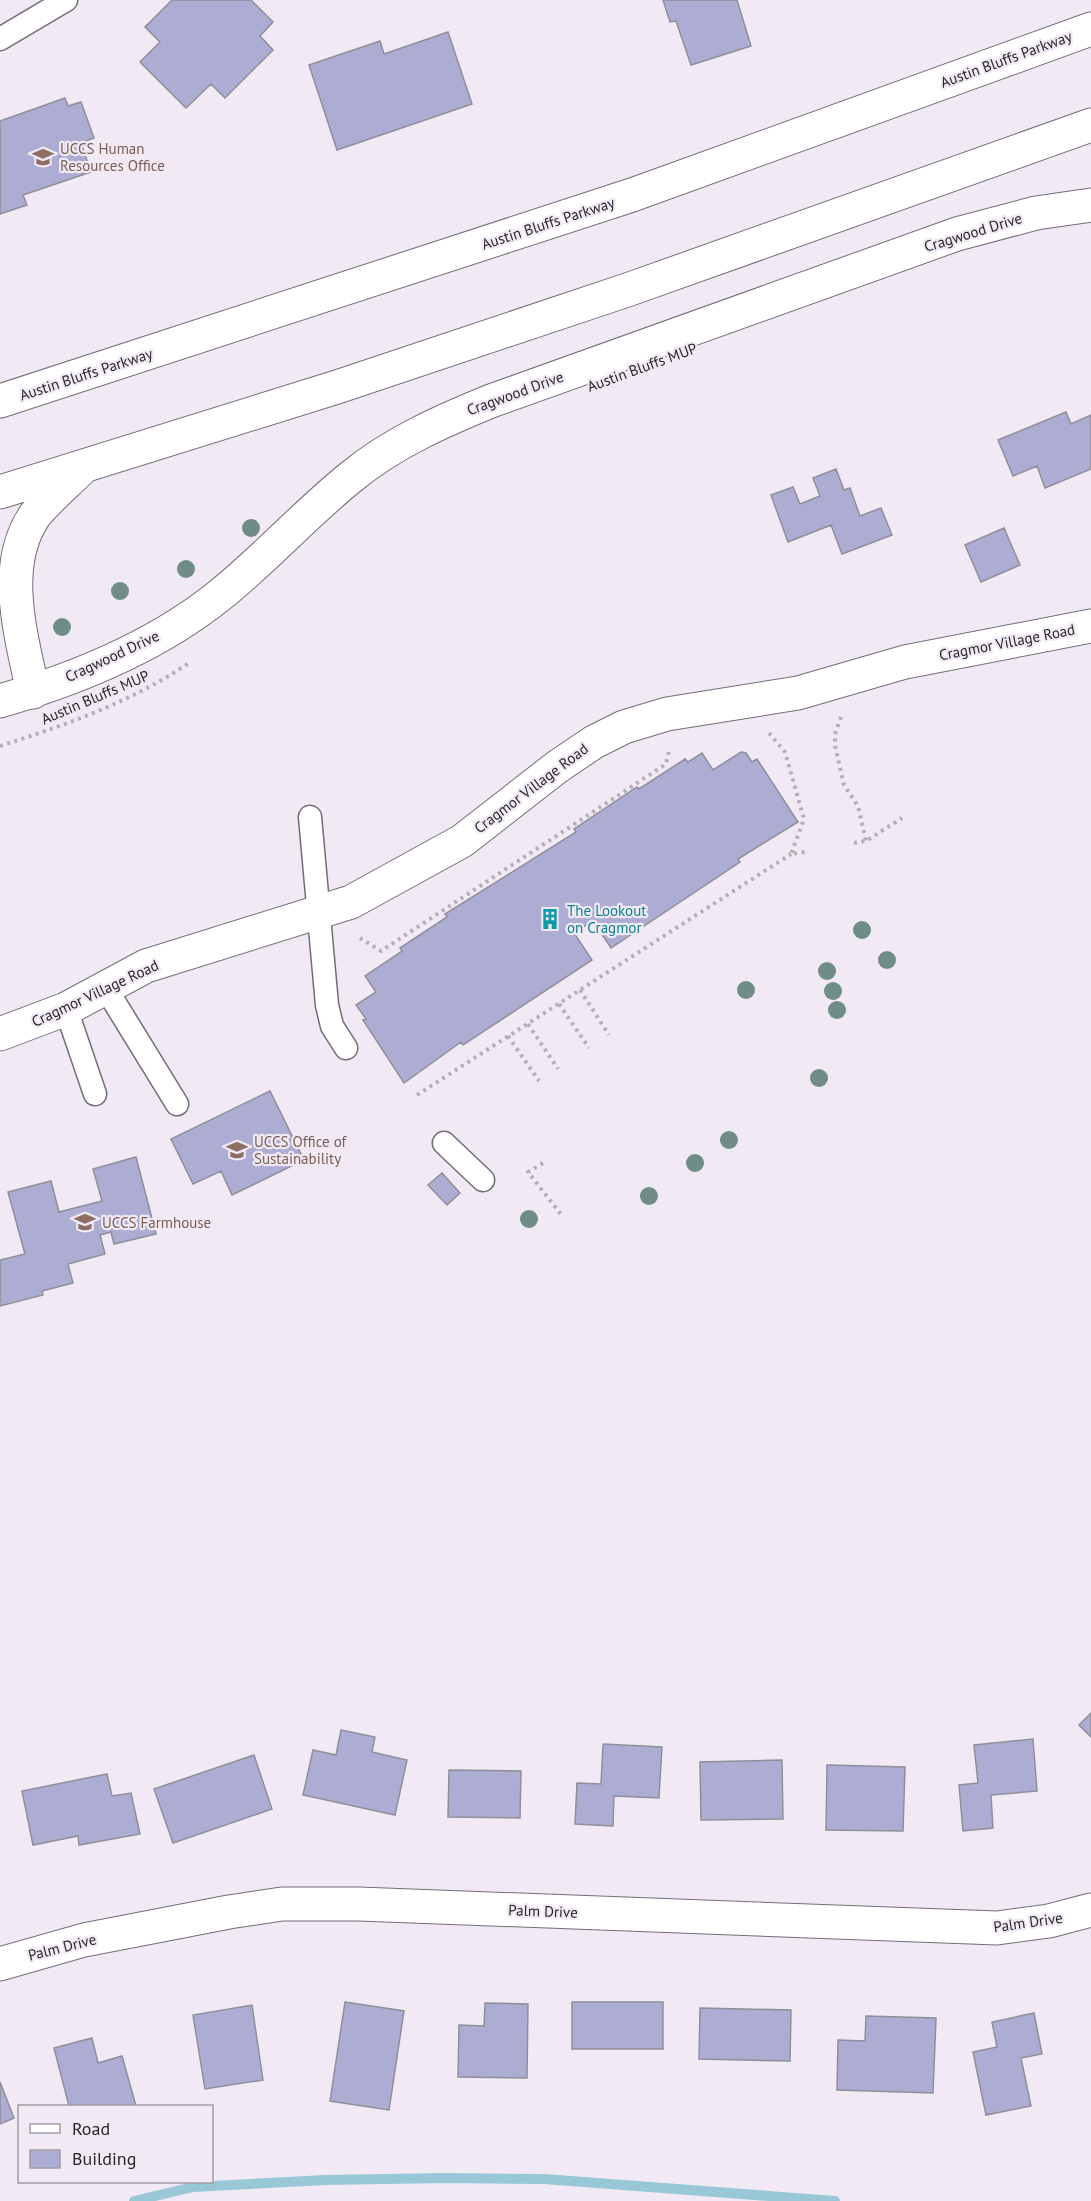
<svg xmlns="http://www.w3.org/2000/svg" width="1091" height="2201" viewBox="0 0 1091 2201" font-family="'PT Sans',sans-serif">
<rect width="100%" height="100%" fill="#f1eaf5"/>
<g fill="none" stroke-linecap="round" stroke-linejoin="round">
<path stroke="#98c8d6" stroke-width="10" d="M134,2201L193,2187L325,2180L446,2178L544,2179L835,2201"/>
</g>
<path fill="#adadd3" stroke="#8e8f9a" stroke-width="1.5" d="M172,0H251L273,22L260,36L273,50L225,98L211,84L186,108L140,62L160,42L145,27Z
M663,0H737L751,46L691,65L676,21L670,22Z
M448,32L472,104L337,150L309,65L380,41L384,54Z
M65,98L68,106L81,102L94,138L81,143L91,172L23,195L27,205L0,214V121Z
M1066,412L1071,424L1091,415V469L1045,488L1037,466L1013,476L998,440Z
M836,469L844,490L850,488L860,516L881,508L892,535L842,554L831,525L788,542L771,495L793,487L800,504L820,496L813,478Z
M1004,528L1020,565L981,582L965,545Z
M741,752L746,753L752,762L757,759L798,822L738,859L740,862L611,948L593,921L574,933L592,960L463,1045L461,1042L404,1083L363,1020L366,1019L356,1005L376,992L365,976L402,951L400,948L447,917L445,914L576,832L574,829L637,787L639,789L685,759L688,762L702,753L713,770Z
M270,1091L304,1160L232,1195L221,1171L193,1184L171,1139Z
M136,1157L156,1234L114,1244L111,1232L100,1235L105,1254L68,1264L73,1283L42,1291L43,1295L0,1306V1260L25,1254L8,1192L51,1181L59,1212L102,1201L93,1169Z
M442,1173L460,1193L447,1205L428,1185Z
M1091,1713V1737L1079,1725Z
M341,1730L375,1737L372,1752L407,1760L395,1815L303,1795L313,1750L336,1755Z
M1033,1739L1037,1791L991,1795L993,1828L963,1831L959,1785L978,1783L974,1745Z
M603,1744L662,1747L659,1798L614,1796L613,1826L575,1824L577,1783L601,1784Z
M254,1755L272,1809L173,1843L154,1789Z
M782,1760L783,1819L701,1820L700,1762Z
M827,1765L905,1767L903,1831L826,1830Z
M449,1770L521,1771L520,1818L448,1817Z
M107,1774L112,1796L131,1793L140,1834L79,1845L78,1836L33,1845L22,1791Z
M345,2002L404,2011L389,2110L330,2101Z
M572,2002H663V2049H572Z
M485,2003L528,2004L527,2078L458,2077L459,2025L484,2026Z
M252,2005L263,2080L205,2089L193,2015Z
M700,2008L791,2010L790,2061L699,2059Z
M1034,2013L1042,2054L1021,2058L1031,2106L986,2115L973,2052L997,2047L992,2022Z
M866,2016L936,2018L933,2093L837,2090L838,2040L865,2041Z
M92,2038L98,2063L122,2056L136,2106H69L54,2048Z
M0,2082L14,2118L0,2124Z"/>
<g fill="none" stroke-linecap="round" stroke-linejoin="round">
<defs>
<path id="lane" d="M0,39L66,0
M310,817L327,1005L332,1026L346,1048
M105,987L177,1104
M66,1009L95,1094
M444,1143L483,1180"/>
<path id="street" d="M0,701C76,679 157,646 220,595C266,558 305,514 351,477C392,443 442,421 491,401L957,234L1036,213L1091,205
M0,1034L66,1009L146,966L351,902L462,841L557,767L594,742L624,727L667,714L798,693L905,662L1091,626
M0,1964L84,1940L229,1912L282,1904H359L997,1928L1049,1921L1091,1910"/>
<path id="primary" d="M0,401L632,195L1091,29
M0,492L337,387L630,289L1091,125
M33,692C21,634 0,566 35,515C49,498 66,484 81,469"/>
</defs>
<use href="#lane" stroke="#746d77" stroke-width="25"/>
<use href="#street" stroke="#746d77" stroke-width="35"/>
<use href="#primary" stroke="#746d77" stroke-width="35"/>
<path stroke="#b4afb7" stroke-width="4" stroke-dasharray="3 4.5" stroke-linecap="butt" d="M841,717L835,734V746L844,785L858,806L866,841
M769,733L785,752L804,819L791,854L805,852
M0,746C66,725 131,702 189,663
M854,843L866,841L902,818
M360,938L381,951L666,764L669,751
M580,990L609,1035
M559,1004L589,1048
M528,1024L558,1069
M508,1036L539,1081
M417,1095L791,854
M543,1163L528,1172L563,1217"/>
<use href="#lane" stroke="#fff" stroke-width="22"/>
<use href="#street" stroke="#fff" stroke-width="33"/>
<use href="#primary" stroke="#fff" stroke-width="33"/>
</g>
<g fill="#708c86">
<circle cx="251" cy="528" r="9"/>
<circle cx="186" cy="569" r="9"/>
<circle cx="120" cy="591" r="9"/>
<circle cx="62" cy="627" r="9"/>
<circle cx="862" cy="930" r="9"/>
<circle cx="887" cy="960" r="9"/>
<circle cx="827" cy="971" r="9"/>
<circle cx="746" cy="990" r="9"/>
<circle cx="833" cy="991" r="9"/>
<circle cx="837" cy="1010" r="9"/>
<circle cx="819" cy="1078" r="9"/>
<circle cx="729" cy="1140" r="9"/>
<circle cx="695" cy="1163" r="9"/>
<circle cx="649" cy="1196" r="9"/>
<circle cx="529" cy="1219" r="9"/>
</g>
<defs>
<symbol id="university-bare" viewBox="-9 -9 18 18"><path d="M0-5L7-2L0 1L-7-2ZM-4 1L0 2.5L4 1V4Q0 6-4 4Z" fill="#8d6e63" stroke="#f1eaf5" stroke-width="2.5" paint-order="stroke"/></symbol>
<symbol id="building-bare" viewBox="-9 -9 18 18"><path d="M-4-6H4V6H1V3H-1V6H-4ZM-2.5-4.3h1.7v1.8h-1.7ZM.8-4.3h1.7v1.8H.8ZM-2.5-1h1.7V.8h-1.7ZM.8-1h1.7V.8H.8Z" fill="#0f9aa8" stroke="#f1eaf5" stroke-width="2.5" paint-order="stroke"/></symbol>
</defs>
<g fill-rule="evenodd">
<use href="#university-bare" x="28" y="142" width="30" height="30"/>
<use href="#building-bare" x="535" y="904" width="30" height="30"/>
<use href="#university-bare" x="222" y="1135" width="30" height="30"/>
<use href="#university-bare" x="70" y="1207" width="30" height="30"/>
</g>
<g text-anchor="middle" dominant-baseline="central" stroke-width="4.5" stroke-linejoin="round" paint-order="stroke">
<g font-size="15" fill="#29272b" stroke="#f1eaf5">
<text transform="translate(1006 59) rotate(-20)">Austin Bluffs Parkway</text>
<text transform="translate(548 223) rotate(-18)">Austin Bluffs Parkway</text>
<text transform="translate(973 232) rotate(-17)">Cragwood Drive</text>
<text transform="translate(642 367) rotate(-20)">Austin Bluffs MUP</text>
<text transform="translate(86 374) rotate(-18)">Austin Bluffs Parkway</text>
<text transform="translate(515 393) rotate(-20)">Cragwood Drive</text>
<text transform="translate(1007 642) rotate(-11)">Cragmor Village Road</text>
<text transform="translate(112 656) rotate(-25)">Cragwood Drive</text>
<text transform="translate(95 697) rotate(-23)">Austin Bluffs MUP</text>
<text transform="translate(531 788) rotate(-37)">Cragmor Village Road</text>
<text transform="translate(95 993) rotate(-25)">Cragmor Village Road</text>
<text transform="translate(543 1911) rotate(2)">Palm Drive</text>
<text transform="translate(1028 1922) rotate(-8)">Palm Drive</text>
<text transform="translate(62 1947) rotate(-14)">Palm Drive</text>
</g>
<g font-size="15" fill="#785e54" stroke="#f1eaf5" text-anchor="start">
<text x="60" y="148">UCCS Human<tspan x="60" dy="17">Resources Office</tspan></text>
<text x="254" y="1141">UCCS Office of<tspan x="254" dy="17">Sustainability</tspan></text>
<text x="102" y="1222">UCCS Farmhouse</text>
</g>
<g font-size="15" fill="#0d838f" stroke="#f1eaf5" text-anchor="start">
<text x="567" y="910">The Lookout<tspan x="567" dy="17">on Cragmor</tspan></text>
</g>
</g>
<rect x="18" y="2105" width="195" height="78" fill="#f1eaf5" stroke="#a19ca4" stroke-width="1.5"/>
<rect x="30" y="2124" width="30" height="9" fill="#ffffff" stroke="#a19ca4" stroke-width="1.5"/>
<text x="72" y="2135" font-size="18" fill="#29272b">Road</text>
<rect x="30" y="2150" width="30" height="18" fill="#adadd3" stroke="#a19ca4" stroke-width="1.5"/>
<text x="72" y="2165" font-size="18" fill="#29272b">Building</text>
</svg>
